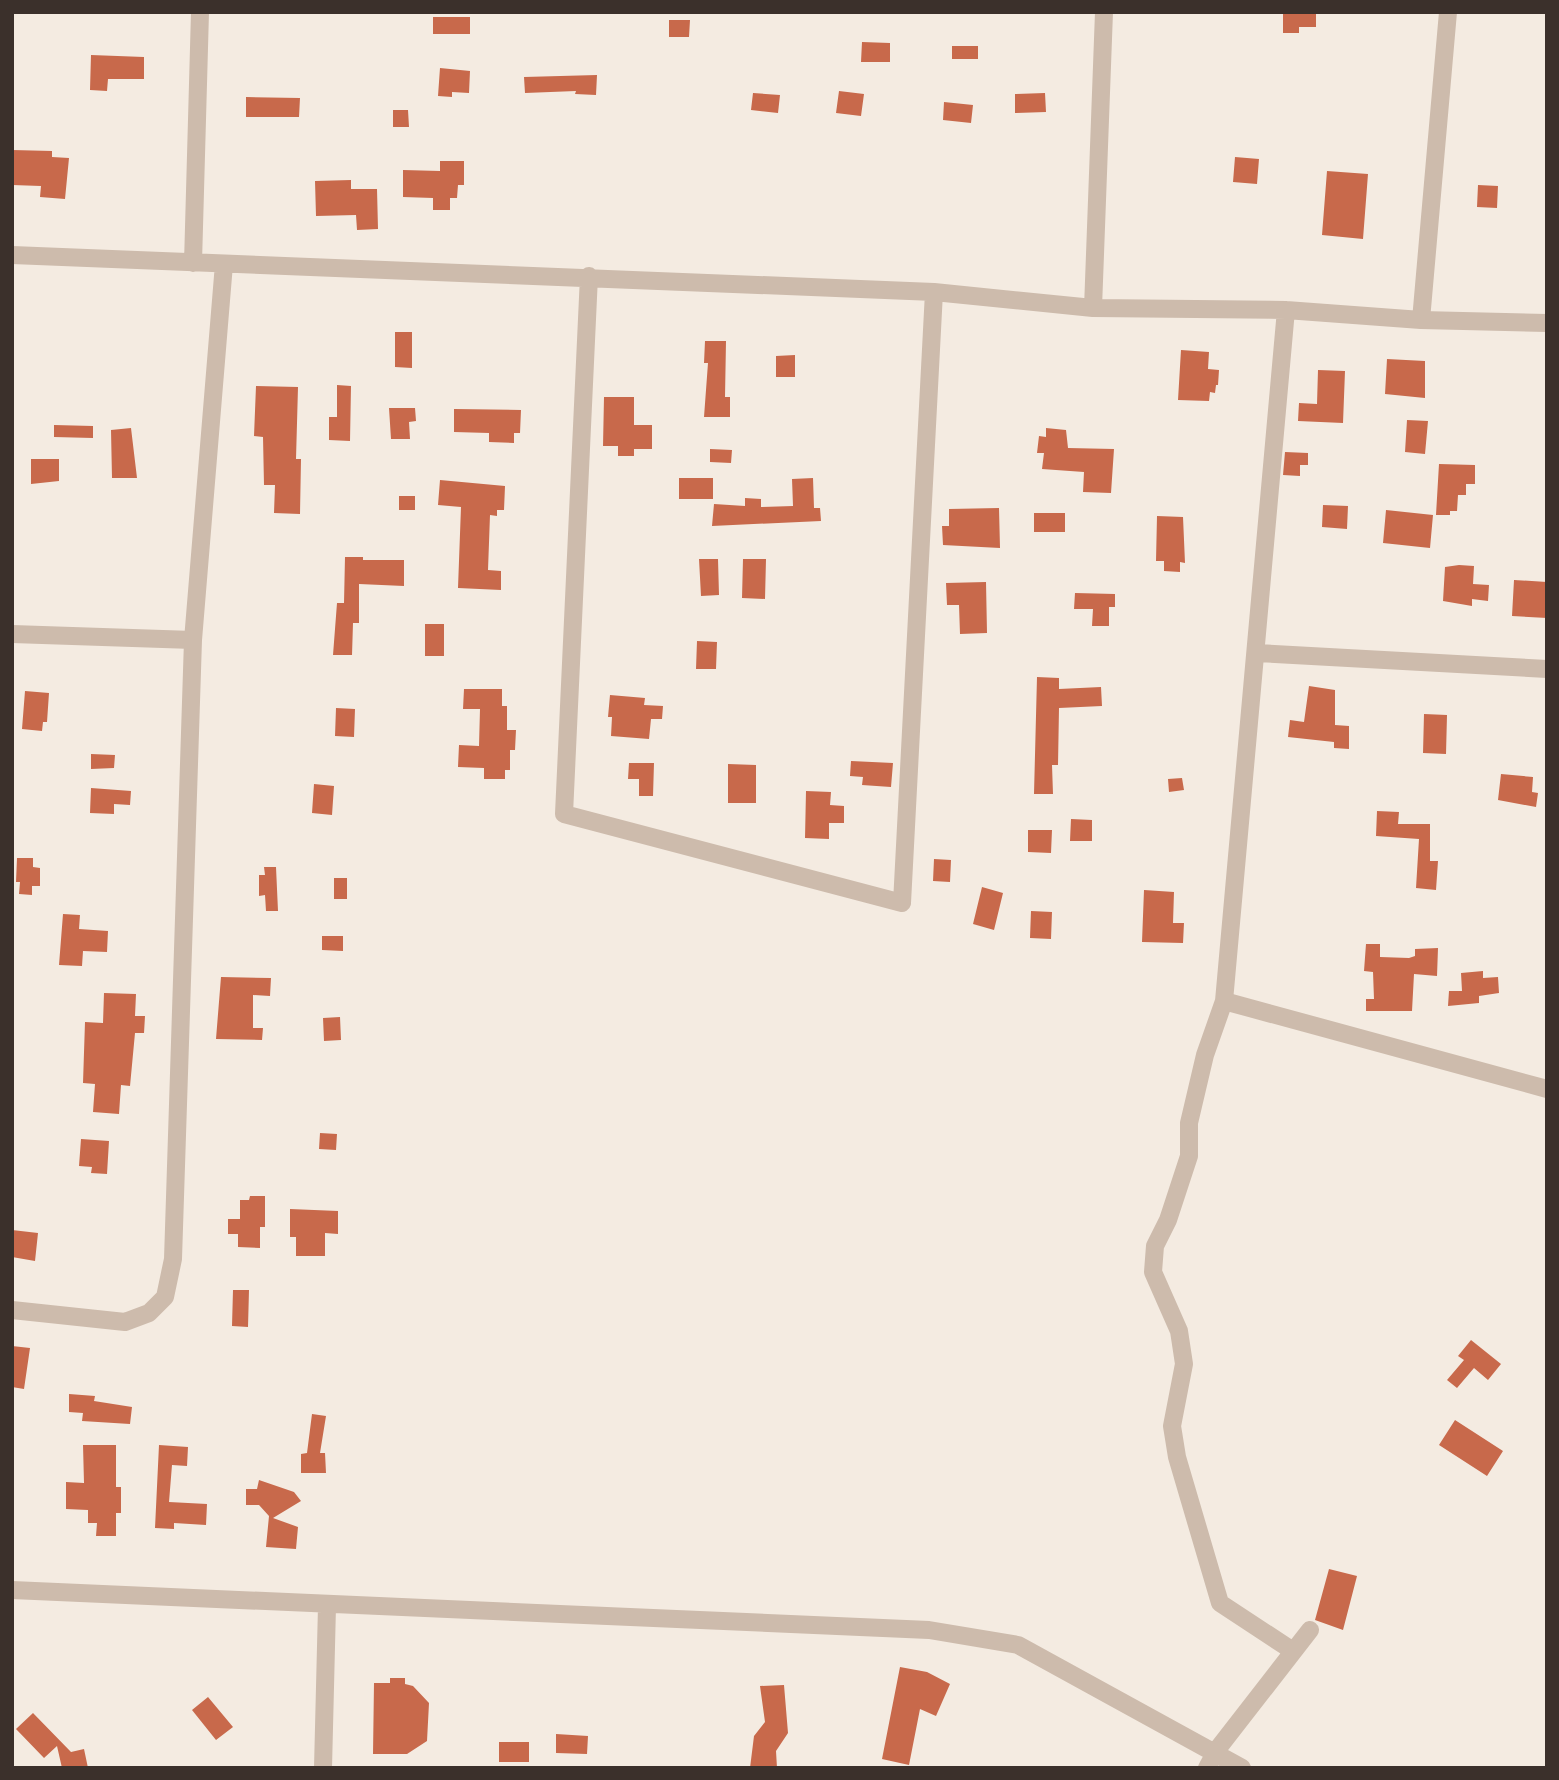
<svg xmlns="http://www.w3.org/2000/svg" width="1559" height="1780" viewBox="0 0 1559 1780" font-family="Inter,sans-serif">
<rect width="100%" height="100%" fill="#f4ebe1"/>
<path fill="#c8694b" d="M1283,12H1316V27H1299V33H1283Z
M433,17H470V34H433Z
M669,20H690L689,37H669Z
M862,42L890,43V62H861Z
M952,46H978V59H952Z
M91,55L144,57V79H108L107,91L90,90Z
M440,68L470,71L469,93L452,92V97L438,96Z
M597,75L596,95L575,94L576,91L525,93L524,77Z
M839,91L864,94L861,116L836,113Z
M753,93L780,95L778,113L751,110Z
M1045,93L1046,112L1015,113V94Z
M246,97L300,98L299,117H246Z
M944,102L973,105L971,123L943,120Z
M393,110H408L409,127H393Z
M12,150L52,151V157L69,158L65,199L40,197L41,186L12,185Z
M1235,157L1259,159L1257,184L1233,182Z
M440,161H464V185H458L457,198H450V210H433V198L403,197V170L440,171Z
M1327,171L1368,174L1363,239L1322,235Z
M351,180V189H377L378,229L357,230L356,215L316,216L315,181Z
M1478,185L1498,186L1497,208L1477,207Z
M395,332H412V368L395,367Z
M705,341H726L725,397H730V417H704L708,363H704Z
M1181,350L1209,352L1208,369L1219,370L1218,385H1216L1215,393L1210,392L1209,401L1178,400Z
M795,355V377H776V356Z
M1387,359L1425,361V398L1385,394Z
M1318,370L1345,371L1343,423L1298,421L1299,403L1317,404Z
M337,385L351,386L350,441L329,440V417H337Z
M256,386L298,387L296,459H301L300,514L274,513L275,485H264L263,437L254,436Z
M604,397H634V425H652V449H634V456H618V446H603Z
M389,408H415L416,421L409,422L410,439H391Z
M454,409L521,410L520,433H514V443L489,442V433L454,432Z
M1407,420L1428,421L1425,454L1405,452Z
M54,425L93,426V438L54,437Z
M131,428L137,478H112L111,430Z
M1046,428L1066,430L1068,448L1114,449L1111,493L1083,492L1084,472L1042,469L1044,453H1037L1039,436L1046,437Z
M710,449L732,450L731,463L710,462Z
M1285,452L1308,453V465H1300V476L1283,475Z
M31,459H59V481L31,484Z
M1439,464L1475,465V484H1466V495H1458L1457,511H1450V515H1436Z
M679,478H713V499H679Z
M813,478L814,508H820L821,521L712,526L714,504L745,506V498L761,499V507L793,506L792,479Z
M440,480L505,486L504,510H497V516L490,515L488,570L501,571V590L458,588L461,507L438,505Z
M399,496H415V510H399Z
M1323,505L1348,506L1347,529L1322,527Z
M999,508L1000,548L943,545L942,526H949V509Z
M1386,510L1433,515L1430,548L1383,543Z
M1034,513H1065V532H1034Z
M1157,516L1183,517L1185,563L1180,562V572L1164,571V561H1156Z
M345,557H363V560H404V586L359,584V623H353L352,655H333L337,603H344Z
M699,559H718L719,595L701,596Z
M743,559H766L765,599L742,598Z
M1459,565L1474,566L1473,584L1489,585L1488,601L1472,599V606L1443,601L1445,567Z
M1514,580L1547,582V618L1512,616Z
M986,582L987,633L960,634L959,605H947L946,583Z
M1075,593L1115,594V607H1109V626H1092L1093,609H1074Z
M425,624H444V656H425Z
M697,641L717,642L716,669H696Z
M1037,677L1059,678V689L1101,687L1102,706L1059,708L1058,765H1052L1053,794H1034Z
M1309,686L1335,690V725L1349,726V749L1334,748V742L1288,737L1290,720L1304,722Z
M464,689H502V706H507V730H516L515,750H510V770H505V779H484V768L458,767L459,745L479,746L480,709H463Z
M25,691L49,693L47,722H43L42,731L22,729Z
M610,695L645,698L644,705L663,706L662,719H651L649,739L611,736L612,717H608Z
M336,708L355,709L354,737L335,736Z
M1424,714L1447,715L1446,754L1423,753Z
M91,754L115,755L114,768L91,769Z
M851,761L893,763L891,787L862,785L863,777L850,776Z
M629,763H654L653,796H639V779H628Z
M728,764L756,765V803H728Z
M1501,774L1533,777L1532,792L1538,793L1536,807L1498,800Z
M1182,778L1184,790L1169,792L1168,779Z
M314,784L334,786L332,815L312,813Z
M91,788L131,791L130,805L114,804V814L90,813Z
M806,791L831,792L830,805L844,806V823H829V839L805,838Z
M1377,811L1399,812L1398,824H1430V861H1438L1436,890L1416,888L1419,839L1376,836Z
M1071,819L1092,820V841H1070Z
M1028,830H1052L1051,853L1028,852Z
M17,858H33V867L40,868V886H32V895L19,894L20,882H16Z
M934,859L951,860L950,882L933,881Z
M264,867H276L278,911H266L265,895L259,896V875H265Z
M334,878H347V899H334Z
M982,887L1003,893L994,930L973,924Z
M1144,890L1174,892L1173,923H1184L1183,943L1142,942Z
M1031,911L1052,912L1051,939L1030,938Z
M63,914L80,915L79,929L108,931L107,952L83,951L82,966L59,965Z
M322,936H343V951L322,950Z
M1366,944H1380V957L1409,958L1415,956V949L1438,948L1437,976L1414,974L1412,1011H1366V999H1374L1373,972L1364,971Z
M1483,971V978L1498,977L1499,993L1479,996V1003L1448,1006L1449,991H1462L1461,973Z
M221,977L271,978L270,996L253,995V1028H263L262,1040L216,1039Z
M104,993L136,994L135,1016H145L144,1033H135L130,1086L121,1085L119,1114L93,1112L95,1084L83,1083L85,1022L103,1023Z
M340,1017L341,1040L324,1041L323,1018Z
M320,1133L337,1134L336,1150L319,1149Z
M81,1139L109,1141L107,1174L91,1173L92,1167L79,1166Z
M250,1196H265V1227H260V1248L238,1247V1234H228V1219H240V1200H249Z
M290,1209L338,1211V1234L325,1233V1256H296V1237H290Z
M12,1230L38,1233L35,1261L12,1257Z
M233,1290H249L248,1327L232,1326Z
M1471,1340L1501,1364L1488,1380L1474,1368L1457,1388L1447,1380L1464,1360L1458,1356Z
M12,1346L30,1348L24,1389L12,1387Z
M69,1394L95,1396L94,1401L132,1407L130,1424L82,1421L83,1413L69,1412Z
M312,1414L326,1416L320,1453H325L326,1473H301V1454L307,1453Z
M1455,1420L1503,1451L1487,1476L1439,1445Z
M83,1445H116V1487H121V1513H116V1536H96L97,1523H88V1510L66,1509V1482L84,1483Z
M159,1445L188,1447L187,1466L172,1465L169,1502L207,1504L206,1525L174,1523V1529L155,1528Z
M259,1480L294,1492L301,1501L273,1518L298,1527L296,1549L266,1547L269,1516L259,1505H246V1489H257Z
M1329,1569L1357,1576L1343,1630L1315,1620Z
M900,1667L927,1672L950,1684L936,1716L920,1709L909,1765L882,1759Z
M390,1678H405V1684L413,1686L429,1703L427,1741L407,1754H373L374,1683H390Z
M784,1685L788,1733L776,1751L777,1768H750L754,1736L765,1722L760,1686Z
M208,1697L233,1727L216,1740L192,1710Z
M33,1713L71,1752L84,1749L88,1768H62L57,1746L44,1758L16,1729Z
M556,1734L588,1736L587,1754L556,1753Z
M499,1742H529V1762H499Z"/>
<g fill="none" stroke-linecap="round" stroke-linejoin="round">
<path stroke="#cdbbac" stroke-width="18" d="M12,255L934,292L1093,308L1286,310L1421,320L1547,323
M193,263L200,12
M589,276L564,814L902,903L934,292
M1093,308L1104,12
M1286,310L1224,1001L1547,1089
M1421,320L1448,12
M12,634L193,640
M1257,653L1547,669
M1224,1001L1205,1055L1189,1123V1156L1168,1220L1155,1246L1153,1272L1179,1331L1184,1364L1172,1426L1177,1457L1220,1603L1293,1651
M12,1310L125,1322L149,1313L165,1297L173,1259L193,640L224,264
M12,1590L929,1630L1018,1645L1242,1768
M323,1768L327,1606
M1207,1768L1216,1751L1310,1630"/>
</g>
<rect width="1559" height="1780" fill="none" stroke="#3b302b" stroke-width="28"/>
</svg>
